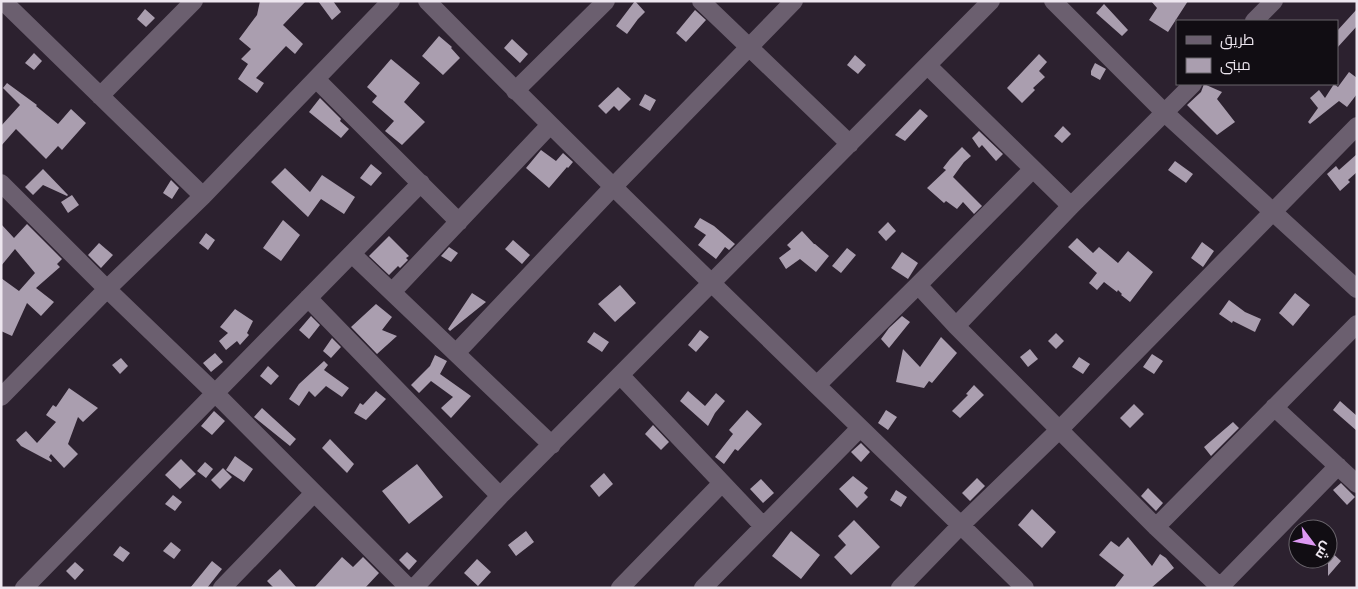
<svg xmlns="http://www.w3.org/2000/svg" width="1358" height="589" viewBox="0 0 1358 589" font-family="Jost,Cairo,sans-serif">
<rect width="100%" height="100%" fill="#2c212f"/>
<path fill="#aa9eaf" d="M260,1H306L283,25L303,44L295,54L286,46L256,78L264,83L257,93L238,79L248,64L241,59L251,49L239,39L257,15Z
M318,1H333L341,12L332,20Z
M635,1L645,12L638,19L627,34L616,26Z
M1151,1H1188L1168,32L1149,20L1157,8Z
M1104,4L1128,30L1122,36L1096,13Z
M145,9L155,18L146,27L137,19Z
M1357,9V26L1337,48V31Z
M695,10L706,20L686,42L676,33Z
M439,36L452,47L451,48L460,58L443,75L422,56Z
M512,39L528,54L520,63L504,48Z
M34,53L42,61L34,70L25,63Z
M1039,54L1047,62L1039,71L1045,77L1033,88L1035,90L1022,103L1007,88Z
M855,55L866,65L858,74L847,65Z
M391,59L420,83L404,102L425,122L402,145L385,131L394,121L372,102L377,96L367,87Z
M1095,63L1106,69L1100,80L1091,75V71Z
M1349,72L1357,78V94L1347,107L1339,101L1310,124L1308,122L1318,108L1310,98L1319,90L1325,98L1334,84L1338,87Z
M7,83L37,105L36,106L58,124L71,109L86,123L62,150L58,146L46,159L16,129L1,146V126L20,105L3,88Z
M1204,84L1222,92L1217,99L1235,122L1217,135L1187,105L1201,92Z
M618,87L631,99L619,111L614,106L606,114L598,106Z
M645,94L656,100L650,111L639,105Z
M320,98L341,119L340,121L349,129L341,138L309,112Z
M920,109L928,116L905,141L895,135Z
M1063,126L1071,134L1062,143L1054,136Z
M979,131L1003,154L996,161L982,145L979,148L972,138Z
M962,147L971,156L964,162L953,177L982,206L974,214L963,202L957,209L946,201L944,203L927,188L946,170L943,168L950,159Z
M541,150L556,161L563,153L573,162L568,168L567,167L549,188L526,168Z
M1357,154V172L1348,180L1350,182L1340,191L1327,174L1336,166L1339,170Z
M1175,161L1193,174L1186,183L1168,170Z
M371,164L382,173L371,186L360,178Z
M285,168L310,192L322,175L355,197L344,214L321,199L308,217L271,182Z
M43,169L68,195L67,196L43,185L33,195L25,187Z
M171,180L179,188L172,199L163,193Z
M72,195L79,205L68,213L61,202Z
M700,218L714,226L735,244L729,250L725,247L716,259L698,245L706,235L694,227Z
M283,220L300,235L281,261L263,248Z
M888,222L896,231L886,241L878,232Z
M1,224L14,238L27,224L62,259L57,264L60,267L36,288L54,302L41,316L27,303L12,336L1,331V278L19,291L35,273L15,249L1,266Z
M802,231L814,244H815L829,256L816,272L800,259L786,269L779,258L791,249L787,245Z
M206,233L215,240L208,250L199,243Z
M389,236L409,256L406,258L408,260L400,268L398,266L389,275L369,256Z
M1077,238L1093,253L1099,247L1118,263L1128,251L1153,272L1130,302L1121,295L1122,294L1118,290L1117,292L1104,282L1097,290L1089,283L1097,273L1068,247Z
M513,240L530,255L522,264L505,249Z
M1202,242L1214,251L1203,267L1191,258Z
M99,243L113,255L101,268L88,255Z
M449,247L458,253L451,262L441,256Z
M847,248L856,255L841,273L832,266Z
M902,252L918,263L908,279L891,268Z
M620,285L636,303L615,322L598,304Z
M472,293L486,302L450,331L448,329Z
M1295,293L1310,305L1293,326L1279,313Z
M1229,300L1245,312L1261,319L1255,332L1233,321L1232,323L1219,314Z
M376,304L392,317L382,330L397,336L377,354L351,327Z
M235,309L253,321L247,333L249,335L240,345L237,341L226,350L219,341L228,333L220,327Z
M311,316L320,325L309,339L299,330Z
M902,316L910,322L889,348L881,339L889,328Z
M700,330L709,337L696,352L688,345Z
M594,332L609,342L602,352L587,342Z
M1056,333L1064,341L1056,349L1048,341Z
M941,337L957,353L932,383L929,381L924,388L896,382L903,349L920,367Z
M332,338L341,347L331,358L323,351Z
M1030,349L1038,359L1028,367L1020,357Z
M215,353L223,362L211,372L203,363Z
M1152,354L1163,361L1154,374L1143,367Z
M435,355L447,361L440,374L471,396L451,418L441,408L453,397L431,381L419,393L411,385L430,366Z
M1079,357L1090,364L1083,374L1072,367Z
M121,358L128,366L120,374L112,365Z
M324,361L328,365L324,370L349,388L342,397L326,386L315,397L309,391L299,406L289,399L299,384Z
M268,366L279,376L271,385L260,376Z
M974,385L984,395L960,418L952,411L968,395L966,394Z
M69,388L98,408L83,422L78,417L68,444L78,454L64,468L51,454L49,457L52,461L51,462L21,446L16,440L26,431L37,443L56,422L46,415L53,405L56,407Z
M376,391L386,399L366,420L354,413L360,403L363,405Z
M688,391L705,406L716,393L725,401L715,413L708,426L680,401Z
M1340,401L1357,416V431L1333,410Z
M1134,404L1144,414L1130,428L1120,418Z
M262,408L296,439L290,446L254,417Z
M747,410L762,424L738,451L735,449L724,464L715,457L733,434L729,430Z
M886,410L897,417L888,430L878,423Z
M214,411L225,421L212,435L201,426Z
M1233,422L1239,428L1211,456L1204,447Z
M653,425L669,442L661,450L645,434Z
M330,439L354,464L347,473L322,448Z
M861,443L870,452L861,462L851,452Z
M235,456L253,469L244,482L226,470Z
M181,459L196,474L180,489L165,475Z
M205,462L213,469L206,478L197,471Z
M417,464L443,497L409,524L382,491Z
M223,468L232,477L220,489L211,480Z
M604,473L613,484L599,497L590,486Z
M853,476L868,488L864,493L868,497L857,508L839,489Z
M977,478L985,486L970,501L962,493Z
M761,479L774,493L763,503L750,489Z
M1341,483L1355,497L1347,505L1333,490Z
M1148,488L1163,503L1156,511L1141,496Z
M896,490L907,497L901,507L890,500Z
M173,495L182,502L175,511L165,504Z
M1032,509L1056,532L1042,548L1018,525Z
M854,520L880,547L851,575L834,557L846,545L838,536Z
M526,531L534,542L516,556L508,545Z
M791,531L820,555L801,579L772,556Z
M1128,537L1152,566L1160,554L1166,558L1174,568L1151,588H1114L1124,575L1099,555L1111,541L1119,547Z
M171,542L181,550L174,559L163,551Z
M120,546L130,553L123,562L113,555Z
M1328,549L1341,561L1328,576Z
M407,552L417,561L409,570L399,560Z
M342,557L353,567L363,557L379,573L365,588H314Z
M477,559L491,572L478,586L464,573Z
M212,561L222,569L207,588H190Z
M75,562L84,570L75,580L66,571Z
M280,569L297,588H274L267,581Z"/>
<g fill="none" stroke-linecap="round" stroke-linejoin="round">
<path stroke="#6b5f6f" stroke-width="18" d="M3,1L203,196
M427,1C623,200 826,393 1025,588
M701,1L850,144
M1053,1L1165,113L1357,289
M1254,21L1274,1
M928,66L1071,206
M316,79L459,222
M515,91L606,1
M100,96L194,1
M1,183L107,289L215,393L409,588
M352,254L552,445
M918,285L956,326L1156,527L1220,587
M392,292L550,125
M308,298L500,496
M956,326L1071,206L1193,84
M456,353L613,187L794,1
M621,376L763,526
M817,385L918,285L1033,169
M1,397L107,289L203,196L391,1
M1274,407L1357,484
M1156,527L1357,324
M24,588L421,183
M222,588L314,493
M414,588L500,496L991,1
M620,588L722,483
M703,588L860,428
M900,588L961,525L1060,429L1357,126
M1219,588L1338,466"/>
</g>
<rect width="1358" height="589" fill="none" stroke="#ede6ef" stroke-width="5"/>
<rect x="1176" y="20" width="162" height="65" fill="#110d13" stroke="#69646b"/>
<rect x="1186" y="36" width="25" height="8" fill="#6b5f6f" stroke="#69646b"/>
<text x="1220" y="45" font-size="15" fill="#ede6ef">طريق</text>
<rect x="1186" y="58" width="25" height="15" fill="#aa9eaf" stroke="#69646b"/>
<text x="1220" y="70" font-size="15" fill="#ede6ef">مبنى</text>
<g transform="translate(1313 544) rotate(122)"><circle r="24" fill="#110d13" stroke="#69646b"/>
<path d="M0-4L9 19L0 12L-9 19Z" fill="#dd99f3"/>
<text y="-8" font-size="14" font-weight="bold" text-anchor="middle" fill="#ede6ef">ش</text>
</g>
</svg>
